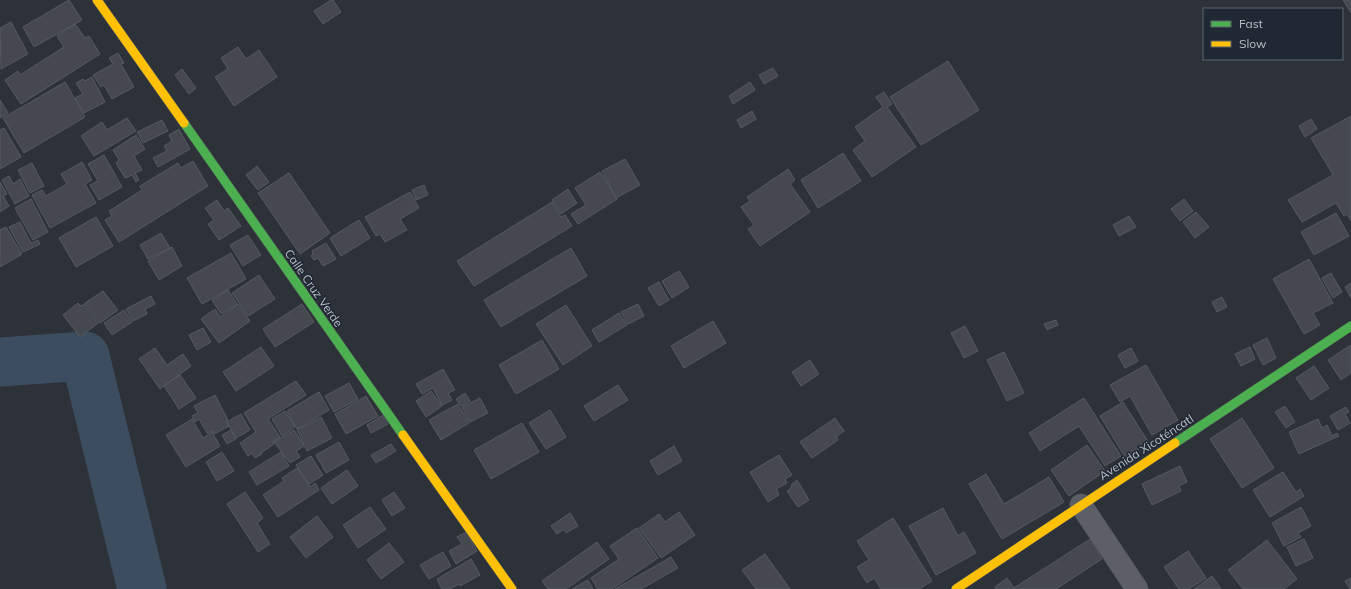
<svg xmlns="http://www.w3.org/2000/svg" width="1351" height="589" viewBox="0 0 1351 589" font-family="Mulish,sans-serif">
<rect width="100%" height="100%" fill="#2d3238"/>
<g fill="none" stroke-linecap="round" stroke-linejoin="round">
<path stroke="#3d4d60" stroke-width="49" d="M0,362L85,356L142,589"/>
</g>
<path fill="#45494f" stroke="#555a60" d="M69,0L82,20L34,47L23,27Z
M331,0H333L341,12L323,24L314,11Z
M1343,0H1351V13Z
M11,22L28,54L1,69L0,28Z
M75,24L85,38L89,36L100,54L21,104L5,80L18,71L20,75L64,47L57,36Z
M238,47L246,59L259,50L277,77L234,106L215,77L228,69L221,58Z
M118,53L124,63L121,64L134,87L112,99L104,85L101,87L93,75L113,64L109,58Z
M948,61L979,110L921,145L890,97Z
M773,68L778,76L764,84L759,75Z
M182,69L196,88L189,94L175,75Z
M92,77L105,102L84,113L75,98L83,94L76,83L83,79L85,81Z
M65,82L85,117L24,153L3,118Z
M750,82L755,90L733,104L729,96Z
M884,92L892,104L887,107L916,147L872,177L853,150L865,141L855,127L883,107L876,97Z
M0,100L8,113L0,118Z
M752,111L756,119L741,128L737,120Z
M1351,116V221L1347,214L1344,216L1336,203L1302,222L1288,200L1333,175L1311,138Z
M127,118L136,131L94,156L81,136L102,122L107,130Z
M1311,119L1317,129L1305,137L1299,126Z
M162,120L168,131L143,143L137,132Z
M4,128L21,157L0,169V130Z
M179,129L190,149L158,167L153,158L167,151L164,146L172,141L169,135Z
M136,135L145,149L134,156L142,170L135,173L139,180L136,182L132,175L125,178L116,163L119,160L113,150Z
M843,153L861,181L818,208L801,180Z
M104,155L122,187L99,200L90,185L98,181L88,164Z
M625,159L640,185L616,198L602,171Z
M193,161L208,186L119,242L105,220L112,216L109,211L142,190L140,186L178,163L181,168Z
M82,162L92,180L85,184L96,203L50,228L32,195L42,190L46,196L67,184L61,174Z
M32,163L44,186L30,193L18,170Z
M257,166L269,182L258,190L246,175Z
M788,169L795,180L790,184L810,212L760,246L748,229L754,225L741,207L750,201L747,197Z
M600,172L617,199L578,224L571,214L586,205L575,188Z
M289,173L330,233L300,254L258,193Z
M9,176L13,184L20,179L29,196L15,204L2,180Z
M0,182L7,194L3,196L9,206L0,212Z
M424,185L428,195L416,200L412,190Z
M568,189L577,203L561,214L552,200Z
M410,192L419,208L400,219L407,230L385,242L380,234L376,236L365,217Z
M31,199L48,232L33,240L15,208Z
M1184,199L1193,211L1180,221L1171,209Z
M217,200L224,211L228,208L241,226L219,240L208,224L214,220L205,208Z
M552,202L561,217L565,215L572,226L474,286L457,261Z
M1196,212L1209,227L1195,238L1183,222Z
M1336,213L1349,236L1314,255L1301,232Z
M1129,216L1136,227L1119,236L1113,225Z
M96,217L113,246L76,267L59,238Z
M359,220L370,238L341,256L330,238Z
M20,222L31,243L38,240L40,244L23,252L9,227Z
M6,227L22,254L0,267V230Z
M161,233L170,248L148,259L140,245Z
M248,235L261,255L243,266L230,245Z
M326,243L336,259L323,266L318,258L314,260L311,256L313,254L312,251Z
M172,247L182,266L159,280L148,261Z
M571,248L587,276L501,327L484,300Z
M231,253L246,279L202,304L187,278Z
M1309,259L1333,303L1313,313L1320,325L1304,334L1273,279Z
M679,271L689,287L672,298L662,281Z
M1331,273L1342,292L1333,298L1322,278Z
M259,275L275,299L248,316L232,293Z
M659,282L669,300L659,306L648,288Z
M1351,283V298L1345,287Z
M228,290L237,304L221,314L212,300Z
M103,291L118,310L100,323L85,303Z
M151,296L155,304L145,309L147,314L133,321L126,309Z
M1222,297L1227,307L1217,312L1212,302Z
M78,303L81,306L84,304L98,323L80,337L63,315Z
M238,304L250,321L219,343L201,319L215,309L220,317Z
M302,304L314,322L275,347L263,329Z
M638,304L644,316L628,324L621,312Z
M566,305L592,346L563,365L536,324Z
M124,310L132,322L112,335L104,323Z
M619,313L627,325L599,342L592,330Z
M1056,320L1058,325L1047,330L1044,324Z
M713,321L726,343L684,368L671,346Z
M965,326L978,351L964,358L951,333Z
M203,328L211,342L197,350L189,335Z
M1267,338L1276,358L1263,365L1253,345Z
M542,340L559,369L516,394L499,365Z
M1351,345V373L1341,380L1328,360Z
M261,347L274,366L236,391L223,372Z
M1250,347L1255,359L1241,366L1235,354Z
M155,348L167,365L183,354L191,366L160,389L139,359Z
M1131,348L1138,361L1125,368L1118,355Z
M1004,352L1024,393L1007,401L987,360Z
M810,360L819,374L801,386L792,372Z
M1146,365L1178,420L1152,435L1130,396L1120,402L1110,385Z
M1314,366L1329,388L1311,400L1296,378Z
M443,369L455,390L448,393L452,400L442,405L433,388L422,394L416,384Z
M180,375L196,398L179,409L164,386Z
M296,381L306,395L268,419L280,437L273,442L274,444L261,453L262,454L255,458L252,453L248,456L240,443L256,432L244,413Z
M349,383L358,399L334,412L325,396Z
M618,385L628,400L594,421L584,406Z
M431,391L442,406L426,417L416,401Z
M319,392L329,410L297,429L287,411Z
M465,393L470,401L461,406L456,399Z
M215,395L228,420L226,421L229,426L214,434L212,431L207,433L199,419L195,422L192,416L198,413L194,406Z
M366,396L378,416L346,434L335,414Z
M480,398L488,413L470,422L462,407Z
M1084,398L1121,456L1105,466L1079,426L1040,451L1029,433Z
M1123,402L1149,443L1125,457L1100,416Z
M458,404L469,423L441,440L429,420Z
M1285,406L1295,422L1286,428L1275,412Z
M1346,407L1349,412L1345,414L1350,423L1338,430L1330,416Z
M550,410L566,437L546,449L529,423Z
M285,411L295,427L282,436L272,419Z
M241,414L250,430L236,438L227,422Z
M383,415L388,424L371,433L367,425Z
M321,417L332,438L307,451L297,430Z
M835,418L844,431L836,437L838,440L812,458L800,442Z
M1242,418L1274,468L1242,488L1210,439Z
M192,419L203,438L212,432L220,446L186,467L166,435Z
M1318,419L1322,428L1327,425L1332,436L1337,433L1339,436L1299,454L1289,432Z
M522,423L539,452L491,479L474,450Z
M231,430L236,439L227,444L222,435Z
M294,430L304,446L296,451L300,457L290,463L274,442Z
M339,442L349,460L326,473L316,455Z
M391,444L396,451L376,463L371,455Z
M1087,445L1105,471L1069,496L1051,470Z
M674,446L682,461L658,475L650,461Z
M222,452L234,471L217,481L206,462Z
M281,452L289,466L257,485L249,472Z
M779,455L792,475L785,479L787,483L776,489L779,495L768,502L750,472Z
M311,456L323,475L309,484L296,465Z
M1180,466L1187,482L1179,486L1181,491L1152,505L1142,484Z
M297,468L310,487L315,483L319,490L278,517L263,495L284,481L282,478Z
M347,470L358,486L332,504L321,488Z
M1283,472L1296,492L1300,489L1304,496L1270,517L1253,490Z
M986,474L1004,504L1049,477L1064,502L1002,539L969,484Z
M797,480L809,500L798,507L787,491L792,487L791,485Z
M245,492L263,518L257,523L270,544L258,552L227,504Z
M394,492L405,508L392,516L382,500Z
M370,507L386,529L358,548L343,525Z
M1301,507L1311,526L1298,533L1301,537L1284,546L1272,523Z
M943,508L958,536L964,532L976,553L936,575L909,526Z
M679,512L695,535L661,558L639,528L659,514L665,522Z
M570,513L578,526L566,533L564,529L557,534L551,526Z
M317,516L333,537L306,558L290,537Z
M893,518L932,581L919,589H881L874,578L867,583L857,567L869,560L857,541Z
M637,528L658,558L612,589H598L591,578L619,559L610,546Z
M466,532L477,551L456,564L449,551L462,544L457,537Z
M1090,539L1102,559L1056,589H996L995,587L1007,578L1014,588Z
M1304,539L1313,558L1296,566L1287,547Z
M1267,540L1297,579L1284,589H1243L1228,570Z
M597,542L609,559L566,589H548L542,581Z
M389,543L404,562L381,579L367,560Z
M1188,551L1206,578L1189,589H1179L1164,567Z
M443,552L451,566L429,579L420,565Z
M765,554L790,589H756L742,570Z
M671,557L678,568L641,589H615Z
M471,559L480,575L460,586L459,584L450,589H442L437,579Z
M1212,576L1221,589H1194Z
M1351,578V589H1350L1345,581Z
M588,580L593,589H572Z"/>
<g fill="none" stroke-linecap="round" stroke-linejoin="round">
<defs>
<path id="street" d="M1081,505L1137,589"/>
<path id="fast" d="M184,123L403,435
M1175,443L1351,326"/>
<path id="slow" d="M97,0L184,123
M403,435L512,589
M956,589L1175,443"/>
</defs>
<use href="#street" stroke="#4a4e53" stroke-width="23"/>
<use href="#fast" stroke="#4a4e53" stroke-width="10"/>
<use href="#slow" stroke="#4a4e53" stroke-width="10"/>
<use href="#street" stroke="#5c6066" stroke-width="22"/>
<use href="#fast" stroke="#4caf50" stroke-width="9"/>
<use href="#slow" stroke="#ffc107" stroke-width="9"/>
</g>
<g text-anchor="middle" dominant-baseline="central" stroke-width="3" stroke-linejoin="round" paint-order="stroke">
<g font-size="12" fill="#b8bfc8" stroke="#202833">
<text transform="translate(314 288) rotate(55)">Calle Cruz Verde</text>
<text transform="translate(1146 447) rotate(-33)">Avenida Xicoténcatl</text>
</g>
</g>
<rect x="1203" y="8" width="140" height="52" fill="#202833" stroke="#5d646f"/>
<rect x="1211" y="21" width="20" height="6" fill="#4caf50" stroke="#5d646f"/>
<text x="1239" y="28" font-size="12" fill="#b8bfc8">Fast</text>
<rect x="1211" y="41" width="20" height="6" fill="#ffc107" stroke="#5d646f"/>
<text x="1239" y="48" font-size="12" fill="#b8bfc8">Slow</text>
</svg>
